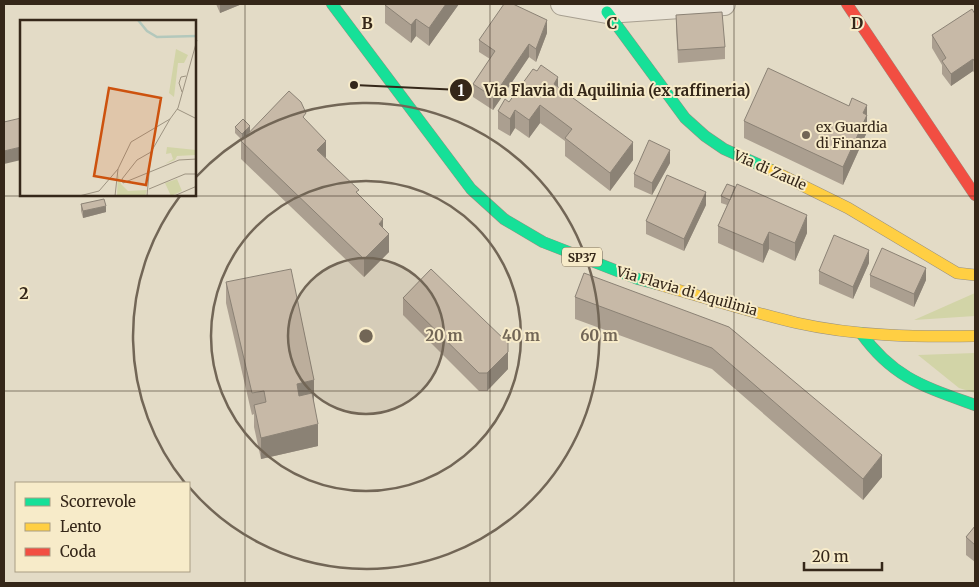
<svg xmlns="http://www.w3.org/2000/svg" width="979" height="587" viewBox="0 0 979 587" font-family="Merriweather,serif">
<rect width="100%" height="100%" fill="#e3dbc6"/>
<path fill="#d2d4a7" d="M975,293V316L914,320Z
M975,353V393L959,388L918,355Z"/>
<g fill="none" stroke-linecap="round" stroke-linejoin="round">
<defs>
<path id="street" d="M562,4L607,12L724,4"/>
<path id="fast" d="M332,4L471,189L504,219L543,242L638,279L657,284
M607,12L685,118L705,136L724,149L771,170
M861,333C893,378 925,387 975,405"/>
<path id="slow" d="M771,170L848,208L957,273L975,275
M657,284C703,297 750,312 797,323C855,336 915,337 975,336"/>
<path id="jam" d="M847,4L975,195"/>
</defs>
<use href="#street" stroke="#a79f90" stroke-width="24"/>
<use href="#fast" stroke="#978f80" stroke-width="12"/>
<use href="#slow" stroke="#978f80" stroke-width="12"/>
<use href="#jam" stroke="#978f80" stroke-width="12"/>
<use href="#street" stroke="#ebe5d8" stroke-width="22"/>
<use href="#fast" stroke="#16e098" stroke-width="11"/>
<use href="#slow" stroke="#ffcf43" stroke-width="11"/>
<use href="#jam" stroke="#f24e42" stroke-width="11"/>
</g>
<path fill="#ab9f90" d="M216,4H242L220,13Z
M459,4L429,46L416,36L411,43L385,23V5Z
M975,14V74L973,71L951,86L942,74V65L932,48V35Z
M676,15L725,47V59L678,63L676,27Z
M547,33L536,62L529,57L493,110L473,97V84L490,59L479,52V40Z
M558,87L633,160L610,191L565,156V141L540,123L529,138L515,128L510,136L498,129V111L509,102Z
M867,105V132L843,185L744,138V121L849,106Z
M306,120L326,158L359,195L383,228L389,252L364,277L241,159V141L242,140L235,133V127L250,132Z
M670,163L652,195L634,187V174Z
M727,184L807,233L795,261L769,249L763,263L718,243V226L727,205L721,203V196Z
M81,204L106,212L83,218L81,211Z
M706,205L684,251L646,234V221Z
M869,263L853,299L819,284V271Z
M870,275L926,280L914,307L870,287Z
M226,282L314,402L318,446L261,459L254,427V414L252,415L226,303Z
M575,297L729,327L882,477L863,500L712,369L575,319Z
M403,298L508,369L487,391H479L403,315Z
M975,526V562L966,555V537Z"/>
<path fill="#8b8275" d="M220,4H242L220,13Z
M446,4H459L429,46V28Z
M416,19V36L411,43V25Z
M547,20V33L536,62V49Z
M529,44V57L493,110V97Z
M973,59V71L951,86V74Z
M558,77V95L554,84Z
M540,105V123L529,138V120Z
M867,105V132L843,185V167L863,113Z
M515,110V128L510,136V119Z
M250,126V132L242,140V134Z
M326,141V158L317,150Z
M633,142V160L610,191V173Z
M21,147V160L4,164V151Z
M670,150V163L652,195V183Z
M706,192V205L684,251V239Z
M106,206V212L83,218V211Z
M807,215V233L795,261V243Z
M383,219V237L379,224Z
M769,232V249L763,263V245Z
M389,234V252L364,277V259Z
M869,250V263L853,299V287Z
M926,268V280L914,307V294Z
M508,343V369L487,391V373Z
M314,380V402L297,406V384Z
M318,424V446L261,459V438Z
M882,455V477L863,500V479Z"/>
<path fill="#c7b9a7" stroke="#8b8275" d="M386,4H446L429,28L416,19L411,25L385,5Z
M504,4H513L547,20L536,49L529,44L493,97L473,84L495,51L479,40Z
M972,9L975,14V62L973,59L951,74L942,61L946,58L932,35Z
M722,12L725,47L678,50L676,15Z
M541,65L558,77L554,84L633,142L610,173L565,138L572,129L540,105L529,120L515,110L510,119L498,111L505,99L509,102L533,69L537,71Z
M768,68L849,106L852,98L867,105L863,113L867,115L843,167L744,121Z
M289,91L301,102L306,113L303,117L326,141L317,150L359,190L356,192L383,219L379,224L389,234L364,259L241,141Z
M21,118V147L4,151V122Z
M243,119L250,126L242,134L235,127Z
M649,140L670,150L652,183L634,174Z
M667,175L706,192L684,239L646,221Z
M727,184L735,187L730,200L721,196Z
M737,184L807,215L795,243L769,232L763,245L718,226Z
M104,199L106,206L83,211L81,204Z
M834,235L869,250L853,287L819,271Z
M882,248L926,268L914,294L870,275Z
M291,269L314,380L297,384L299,396L312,393L318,424L261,438L254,405L266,402L264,391L252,393L226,282Z
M431,269L508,343V352L487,373H479L403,298Z
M584,273L729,327L882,455L863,479L712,348L575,297Z
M975,526V545L966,537Z"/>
<path fill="none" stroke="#352719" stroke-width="1" stroke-opacity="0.55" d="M245,4V583M490,4V583M734,4V583M4,196H975M4,391H975"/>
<circle cx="366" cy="336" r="78" fill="#726656" fill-opacity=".12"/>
<g fill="none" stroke="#726656" stroke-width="2.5">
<circle cx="366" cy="336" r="78"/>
<circle cx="366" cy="336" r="155"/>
<path d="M185 483A233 233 0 0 1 180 196M196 177A233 233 0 1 1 189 487"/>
</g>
<circle fill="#726656" stroke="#f7ebc9" stroke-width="2" cx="806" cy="135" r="5"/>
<g text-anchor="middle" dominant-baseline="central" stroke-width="4" stroke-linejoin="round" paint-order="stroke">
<rect fill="#f7ebc9" stroke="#6f624e" stroke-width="1" x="562" y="247.5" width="40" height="19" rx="4"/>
<g font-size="12" font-weight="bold" fill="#352719">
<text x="582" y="257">SP37</text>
</g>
<g font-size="14" fill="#352719" stroke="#f7ebc9" text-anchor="start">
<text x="816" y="127">ex Guardia<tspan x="816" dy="16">di Finanza</tspan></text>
</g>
<g font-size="14" fill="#352719" stroke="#f7ebc9">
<text transform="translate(770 170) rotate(24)">Via di Zaule</text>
<text transform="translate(687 291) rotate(16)">Via Flavia di Aquilinia</text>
</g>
</g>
<g transform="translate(20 20)">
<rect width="176" height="176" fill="#e3dbc6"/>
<path d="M156,29L168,35L164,43H158L154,77L149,73ZM147,127L176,130V138L175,135L157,136L155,140L145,144L153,139L151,133L146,134ZM98,154L101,164L108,171L127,170L125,176H97ZM157,159L162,171L151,176L145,163Z" fill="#d2d4a7"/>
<path fill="none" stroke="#b3c8bc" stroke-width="2.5" d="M118,0L127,11L137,17L177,16"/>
<path fill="none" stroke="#9d9381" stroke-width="1" d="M162,72L159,63L161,57L166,56M157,89L177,99M131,132L117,140L102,159L103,163L159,140L177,139M129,169L165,154H177M59,176L79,171L98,149M95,176L98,149L111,122L150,99L158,88L177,20M127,176L131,132L150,99M154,176L177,166"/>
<path fill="#cd520e" fill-opacity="0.15" stroke="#cd520e" stroke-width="2.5" d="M89,68L141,78L126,165L74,156Z"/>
<rect width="176" height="176" fill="none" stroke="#352719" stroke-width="2.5"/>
</g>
<g font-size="16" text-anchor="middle" font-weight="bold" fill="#352719" stroke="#f7ebc9" stroke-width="4" stroke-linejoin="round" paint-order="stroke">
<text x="367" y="29">B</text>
<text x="612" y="29">C</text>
<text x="857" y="29">D</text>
<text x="24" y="299">2</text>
</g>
<circle cx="366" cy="336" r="8" fill="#726656" stroke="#f7ebc9" stroke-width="2.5"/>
<g font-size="15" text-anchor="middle" font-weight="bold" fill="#726656" stroke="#f7ebc9" stroke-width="4" stroke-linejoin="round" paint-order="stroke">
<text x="444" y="341">20 m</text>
<text x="521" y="341">40 m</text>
<text x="599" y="341">60 m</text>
</g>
<path fill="none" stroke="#352719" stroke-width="2" d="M354 85L461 90"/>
<g fill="#352719" stroke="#f7ebc9" stroke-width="2">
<circle cx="354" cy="85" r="5"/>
<circle cx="461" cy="90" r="12"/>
</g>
<g font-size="15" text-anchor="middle" font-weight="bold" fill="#fff">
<text x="461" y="96">1</text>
</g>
<g font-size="15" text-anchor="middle" font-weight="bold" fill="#352719" stroke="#f7ebc9" stroke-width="4" stroke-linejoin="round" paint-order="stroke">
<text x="617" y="96">Via Flavia di Aquilinia (ex raffineria)</text>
</g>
<rect width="979" height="587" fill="none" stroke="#352719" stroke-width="10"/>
<rect x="15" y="482" width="175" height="90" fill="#f7ebc9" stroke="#a99d83"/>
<rect x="25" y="498" width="25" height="8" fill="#16e098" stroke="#a99d83"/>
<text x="60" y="507" font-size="15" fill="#352719">Scorrevole</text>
<rect x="25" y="523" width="25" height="8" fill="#ffcf43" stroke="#a99d83"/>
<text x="60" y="532" font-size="15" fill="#352719">Lento</text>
<rect x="25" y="548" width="25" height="8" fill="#f24e42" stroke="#a99d83"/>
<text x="60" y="557" font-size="15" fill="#352719">Coda</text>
<path d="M804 562v8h78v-8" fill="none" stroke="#352719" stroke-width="2.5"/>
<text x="812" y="562" font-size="15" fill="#352719" stroke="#f7ebc9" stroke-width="4" paint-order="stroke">20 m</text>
</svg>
